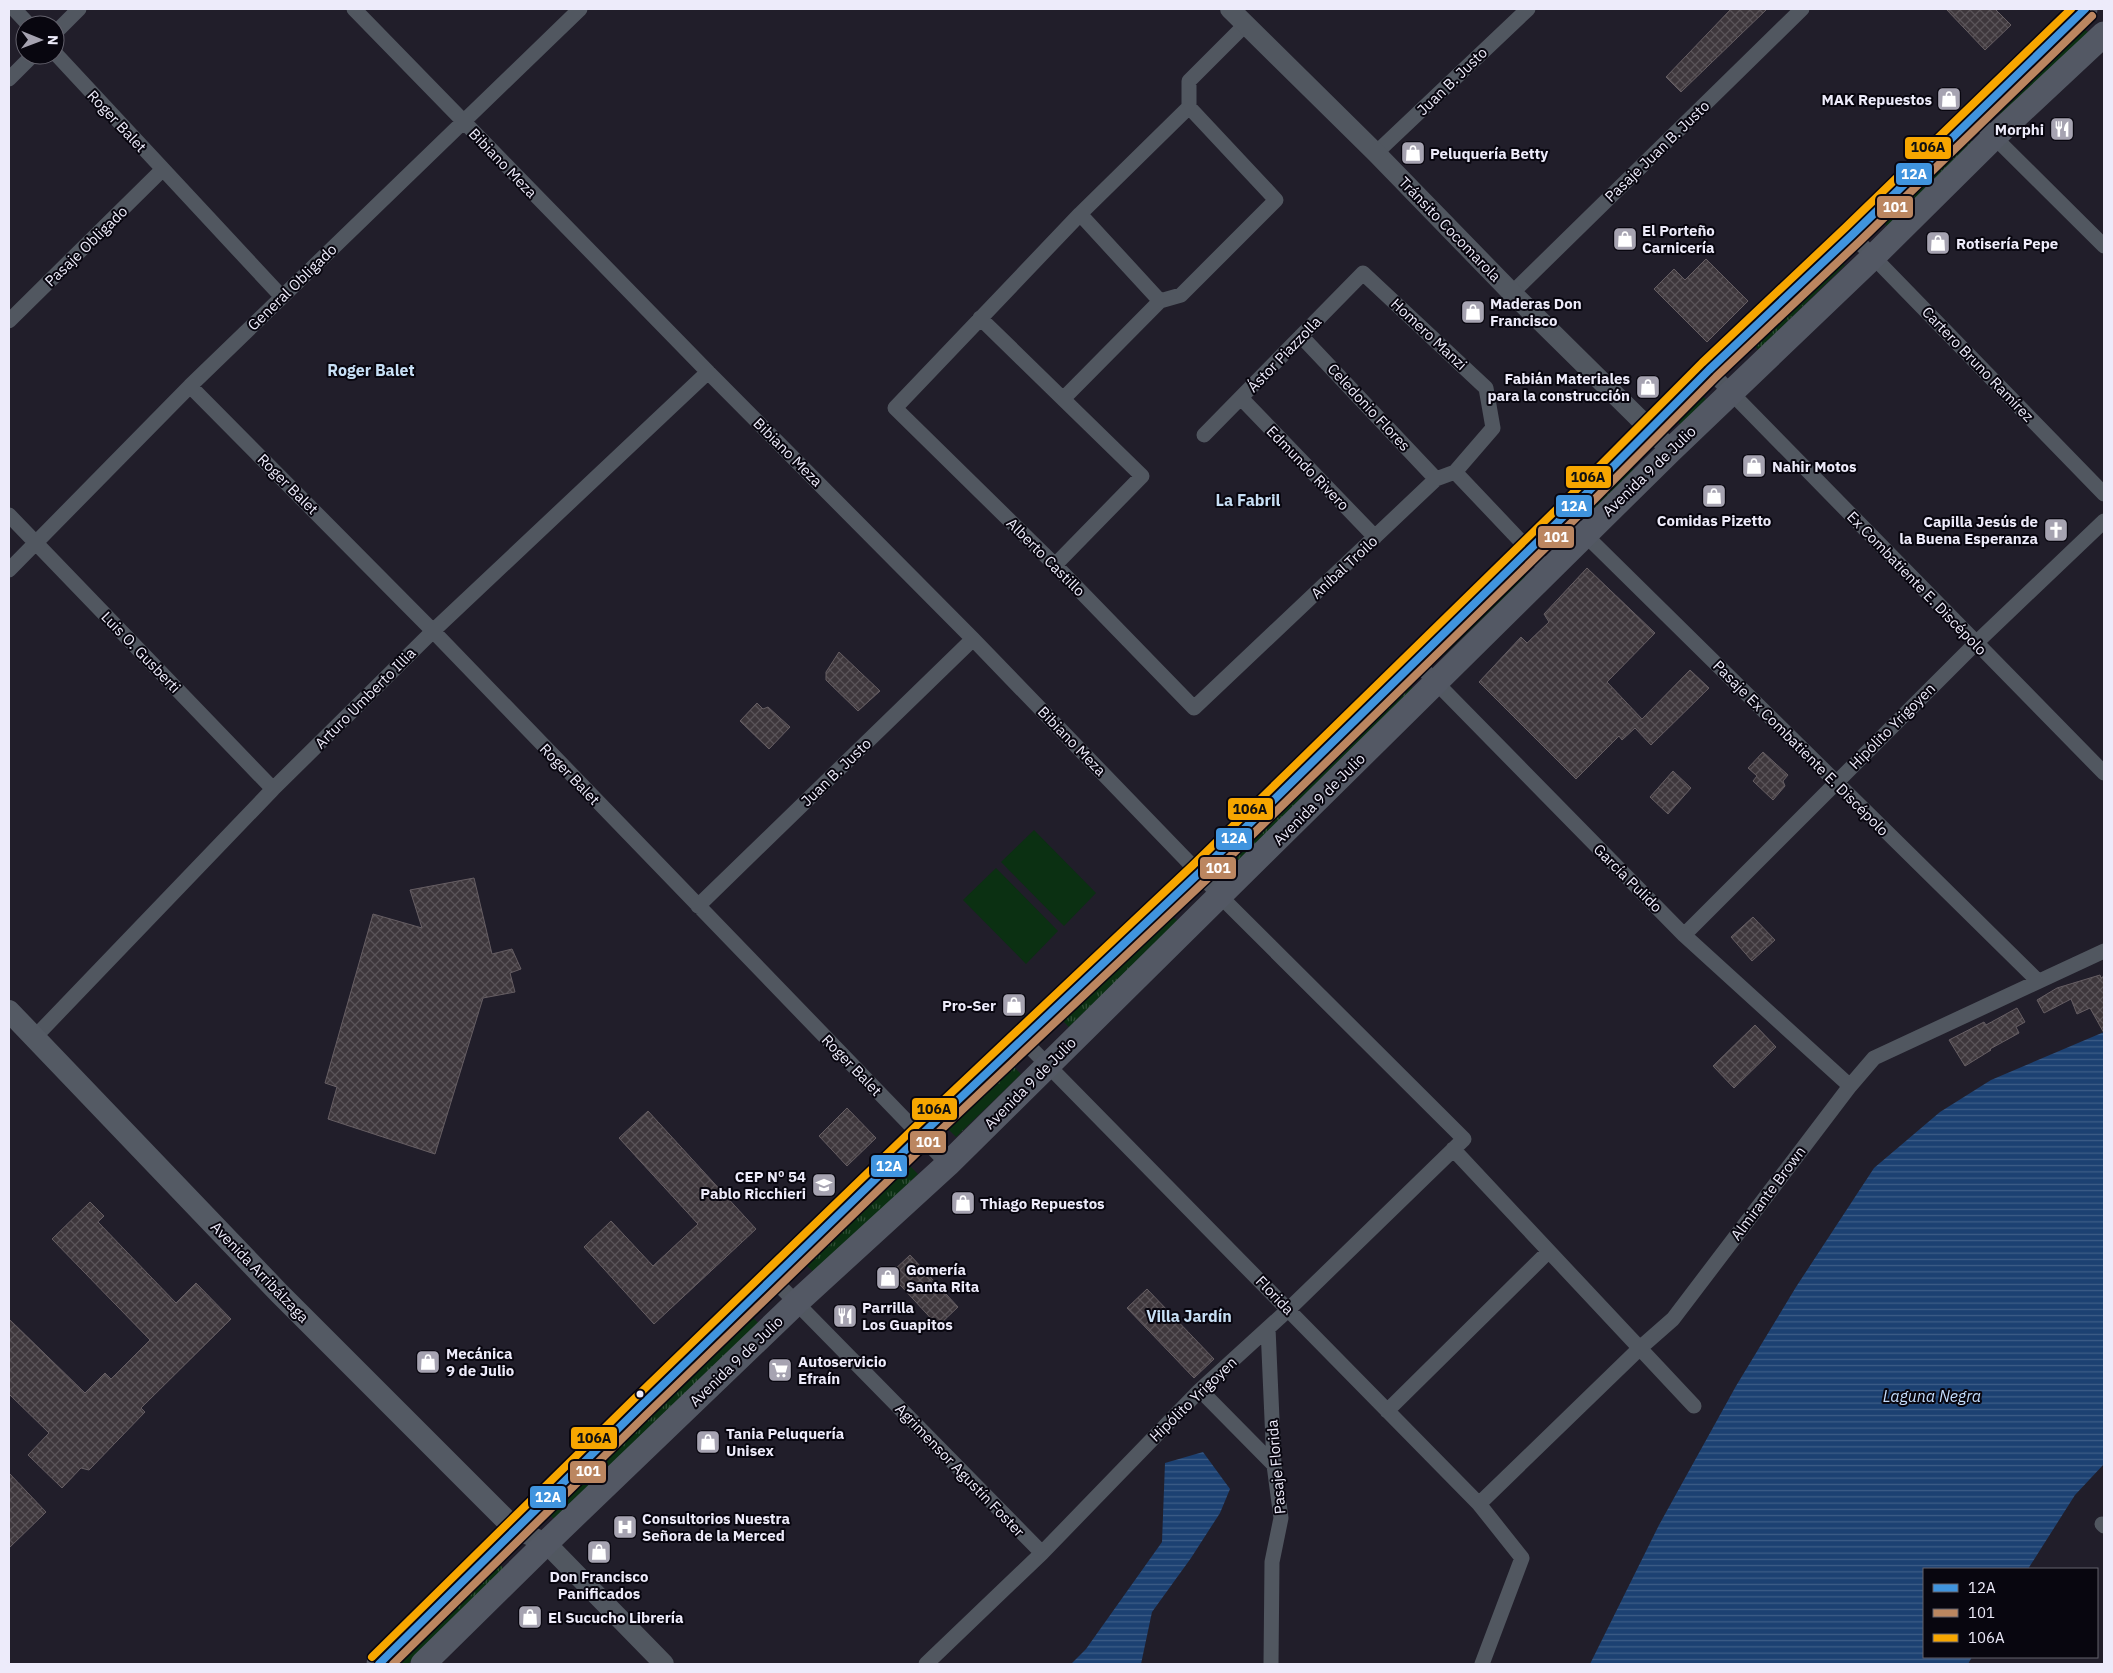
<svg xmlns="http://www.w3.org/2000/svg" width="2113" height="1673" viewBox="0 0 2113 1673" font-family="'IBM Plex Sans',sans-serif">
<defs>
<pattern id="grass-tufts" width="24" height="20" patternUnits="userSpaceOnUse" patternTransform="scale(1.25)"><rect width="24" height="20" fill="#0b3012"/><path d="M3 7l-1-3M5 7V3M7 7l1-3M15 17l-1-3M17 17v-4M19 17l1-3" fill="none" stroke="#2f4e35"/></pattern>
<pattern id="water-rules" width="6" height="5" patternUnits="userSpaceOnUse" patternTransform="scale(1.25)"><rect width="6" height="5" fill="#1c4172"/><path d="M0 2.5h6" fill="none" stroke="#3d5d87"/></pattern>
<pattern id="building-cross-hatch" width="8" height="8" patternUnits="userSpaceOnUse" patternTransform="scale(1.25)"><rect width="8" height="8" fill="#3e373c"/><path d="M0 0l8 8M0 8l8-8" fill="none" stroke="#5a5459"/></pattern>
</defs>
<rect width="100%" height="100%" fill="#211e2a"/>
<path fill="url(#grass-tufts)" d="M2081,26L2091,35L2005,118L1996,109Z
M1966,135L1975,145L1889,228L1880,219Z
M1838,260L1845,265L1758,350L1753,343Z
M1701,394L1706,399L1681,425L1674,419Z
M1630,462L1634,470L1594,512L1587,505Z
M1521,569L1527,576L1443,656L1437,651Z
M1405,681L1415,690L1237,864L1227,855Z
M1168,912L1178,921L1069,1027L1060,1018Z
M1012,1065L1021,1074L956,1137L947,1128Z
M909,1165L918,1174L816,1274L806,1265Z
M750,1314L759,1324L556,1521L547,1512Z
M497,1561L504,1569L408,1664H395Z"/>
<path fill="#0b3012" d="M1034,830L1096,893L1064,926L1001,862Z
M996,868L1058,931L1026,964L963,900Z"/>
<path fill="url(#water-rules)" d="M2104,1032V1464L2075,1495L2028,1569H1924V1657H1972L1968,1664H1590L1659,1525L1736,1386L1796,1287L1874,1168L1940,1112L1991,1080Z
M1203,1452L1230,1489L1220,1513L1191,1558L1152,1612L1141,1664H1071L1086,1649L1162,1542L1165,1463Z"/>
<path fill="url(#building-cross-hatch)" stroke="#665e63" d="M1731,9H1767L1681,92L1666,77Z
M1946,9H1995L2011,25L1985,50Z
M1706,259L1748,301L1707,342L1654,289L1674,269L1685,280Z
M1587,568L1655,633L1607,682L1642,719L1690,670L1709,688L1651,745L1635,728L1622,740L1619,736L1576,779L1479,682L1521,637L1527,643L1549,622L1544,614Z
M839,652L880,691L858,711L826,680V672Z
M757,703L763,709L768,707L790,727L769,749L740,721Z
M1763,752L1788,775L1783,781L1785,786L1773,800L1753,781L1757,776L1748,768Z
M1673,771L1691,788L1668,814L1650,797Z
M474,878L492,954L512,949L521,969L510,973L515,992L483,998L435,1154L328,1119L337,1087L325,1083L373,914L422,928L410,890Z
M1753,917L1775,940L1752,961L1731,937Z
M2100,975L2101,978L2104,976V1033L2090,1008L2077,1014L2071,999L2044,1013L2037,1000L2057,988Z
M2017,1008L2025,1022L2016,1027L2019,1033L1990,1049L1991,1050L1965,1066L1949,1040L1984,1022L1986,1025Z
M1755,1025L1776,1047L1734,1088L1713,1066Z
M847,1108L876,1138L847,1166L819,1136Z
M648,1111L756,1229L654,1324L584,1247L611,1221L653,1266L698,1224L619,1138Z
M90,1202L104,1216L98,1222L176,1303L196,1283L231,1319L141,1408L145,1412L89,1470L81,1468L62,1488L28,1455L49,1433L9,1394V1319L85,1393L105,1373L111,1379L150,1340L52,1239Z
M910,1255L958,1307L938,1326L890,1274Z
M1147,1289L1214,1359L1194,1378L1127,1308Z
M9,1473L46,1512L9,1548Z"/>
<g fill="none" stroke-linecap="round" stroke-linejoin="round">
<path stroke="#515760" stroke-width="15" d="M14,9L29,25
M354,9L708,372L973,639L1199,873L1220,896L1464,1139L1289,1309L1200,1390L1042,1553L926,1664
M55,33L79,9
M55,53L282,297
M9,79L33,55
M1974,117L2104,246
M1376,153L1528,9
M1080,214L1160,301
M1852,235L2104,494
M1512,293L1802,9
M980,318L1142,476L1055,565
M9,321L162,170
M1301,336L1436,479
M1709,370L2104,773
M190,386L433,631L948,1164
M1064,398L1160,301L1181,295L1276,200L1189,107
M1241,398L1375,537
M1204,435L1363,273L1486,388L1493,428L1455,472L1436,479L1194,708L1055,565L895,408L1080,214L1189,107V81L1245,25
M1455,472L1549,571
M9,515L273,789
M1565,515L2038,981
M9,570L190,386L580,9
M1415,661L1684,935L1850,1086
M698,906L973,639
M1684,935L1976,643L2104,521
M34,1038L273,789L433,631L708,372
M1022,1039L1479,1504L1522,1558L1482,1664
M1453,1149L1694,1406
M773,1279L1042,1553
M1268,1328L1274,1465L1281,1518L1272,1562L1271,1664
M1200,1390L1274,1465
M1387,1411L1548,1252
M1479,1504L1640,1348L1673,1319L1850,1086L1874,1058L2104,951
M2102,1524L2104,1526"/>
<path stroke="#515760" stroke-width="20" d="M1230,9L1376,153L1512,293L1671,450
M515,1529L546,1543L664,1664"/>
<path stroke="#545a64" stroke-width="22" d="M9,1011L279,1293L515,1529"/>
<path stroke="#535864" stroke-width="25" d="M379,1664L640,1407L920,1136L1199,873L1565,515L1709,370L1852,235L2085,9
M423,1664L546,1543L796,1303L948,1164L1671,450L1873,257L1995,136L2104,34"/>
<defs>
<path id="bus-1" d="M379,1664L640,1407L920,1136L1199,873L1565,515L1709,370L1852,235L2085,9"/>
<path id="bus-2" d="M393,1664L647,1414L927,1143L1206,880L1572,522L1716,377L1859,242L2092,16"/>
<path id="bus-3" d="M372,1657L633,1400L913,1129L1192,866L1558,508L1702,363L1845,228L2071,9"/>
</defs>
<use href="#bus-1" stroke="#08060f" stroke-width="11"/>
<use href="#bus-2" stroke="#08060f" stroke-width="11"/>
<use href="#bus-3" stroke="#08060f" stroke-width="11"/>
<use href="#bus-1" stroke="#4094de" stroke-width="8"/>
<use href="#bus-2" stroke="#bb8660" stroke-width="8"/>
<use href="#bus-3" stroke="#f7a600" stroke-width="8"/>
</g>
<defs>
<symbol id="shop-square" viewBox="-11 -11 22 22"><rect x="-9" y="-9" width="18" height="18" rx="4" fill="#a6a3b1" stroke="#08060f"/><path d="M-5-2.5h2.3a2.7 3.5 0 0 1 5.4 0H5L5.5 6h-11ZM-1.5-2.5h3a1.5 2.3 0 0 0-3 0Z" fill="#fff"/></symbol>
<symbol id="restaurant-square" viewBox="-11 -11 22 22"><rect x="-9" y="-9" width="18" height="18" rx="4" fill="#a6a3b1" stroke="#08060f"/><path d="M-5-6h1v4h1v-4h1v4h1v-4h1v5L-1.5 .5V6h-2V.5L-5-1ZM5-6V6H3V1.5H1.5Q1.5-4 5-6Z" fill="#fff"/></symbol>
<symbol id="church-square" viewBox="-11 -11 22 22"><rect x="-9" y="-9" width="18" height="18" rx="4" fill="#a6a3b1" stroke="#08060f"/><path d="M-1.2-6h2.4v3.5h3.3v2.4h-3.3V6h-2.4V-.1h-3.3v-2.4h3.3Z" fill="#fff"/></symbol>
<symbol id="university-square" viewBox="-11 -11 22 22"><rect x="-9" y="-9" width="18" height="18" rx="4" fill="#a6a3b1" stroke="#08060f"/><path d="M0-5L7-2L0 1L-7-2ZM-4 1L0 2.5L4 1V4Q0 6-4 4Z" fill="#fff"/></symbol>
<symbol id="supermarket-square" viewBox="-11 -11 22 22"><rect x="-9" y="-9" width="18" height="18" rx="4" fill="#a6a3b1" stroke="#08060f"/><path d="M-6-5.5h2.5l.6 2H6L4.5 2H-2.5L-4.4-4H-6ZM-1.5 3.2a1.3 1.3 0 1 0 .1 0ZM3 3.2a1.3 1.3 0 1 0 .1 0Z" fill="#fff"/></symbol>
<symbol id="hospital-square" viewBox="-11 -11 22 22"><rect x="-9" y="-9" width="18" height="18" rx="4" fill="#a6a3b1" stroke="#08060f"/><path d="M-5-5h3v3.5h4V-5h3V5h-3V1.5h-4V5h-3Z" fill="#fff"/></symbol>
</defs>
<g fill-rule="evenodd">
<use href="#shop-square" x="1935" y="85" width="28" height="28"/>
<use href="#restaurant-square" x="2048" y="115" width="28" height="28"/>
<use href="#shop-square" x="1399" y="139" width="28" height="28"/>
<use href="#shop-square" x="1611" y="225" width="28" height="28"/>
<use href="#shop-square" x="1924" y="229" width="28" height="28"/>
<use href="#shop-square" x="1459" y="298" width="28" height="28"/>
<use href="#shop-square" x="1634" y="373" width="28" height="28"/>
<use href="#shop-square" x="1740" y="452" width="28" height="28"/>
<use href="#shop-square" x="1700" y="482" width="28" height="28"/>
<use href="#church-square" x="2042" y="516" width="28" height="28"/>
<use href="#shop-square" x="1000" y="991" width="28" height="28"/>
<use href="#university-square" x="810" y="1171" width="28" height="28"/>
<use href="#shop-square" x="949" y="1189" width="28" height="28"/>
<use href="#shop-square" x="874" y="1264" width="28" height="28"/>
<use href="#restaurant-square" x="831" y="1302" width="28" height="28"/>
<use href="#shop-square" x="414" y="1348" width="28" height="28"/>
<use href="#supermarket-square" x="766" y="1356" width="28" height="28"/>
<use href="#shop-square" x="694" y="1428" width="28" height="28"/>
<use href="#hospital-square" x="611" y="1513" width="28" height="28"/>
<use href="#shop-square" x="585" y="1538" width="28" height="28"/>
<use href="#shop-square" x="516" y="1603" width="28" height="28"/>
</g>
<circle fill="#edebfa" stroke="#08060f" stroke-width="2" cx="640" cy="1394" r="4.5"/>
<g text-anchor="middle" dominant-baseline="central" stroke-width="4" stroke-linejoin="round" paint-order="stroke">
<g font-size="15" fill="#edebfa" stroke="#08060f">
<text transform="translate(1452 81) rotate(-44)">Juan B. Justo</text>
<text transform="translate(117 121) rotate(47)">Roger Balet</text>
<text transform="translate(1657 151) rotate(-44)">Pasaje Juan B. Justo</text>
<text transform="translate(503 163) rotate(46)">Bibiano Meza</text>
<text transform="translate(1450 229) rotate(46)">Tránsito Cocomarola</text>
<text transform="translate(86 246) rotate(-44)">Pasaje Obligado</text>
<text transform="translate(292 287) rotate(-44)">General Obligado</text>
<text transform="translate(1429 334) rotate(43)">Homero Manzi</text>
<text transform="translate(1284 354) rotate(-46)">Ástor Piazzolla</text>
<text transform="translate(1978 364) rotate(46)">Cartero Bruno Ramírez</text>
<text transform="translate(1369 407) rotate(47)">Celedonio Flores</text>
<text transform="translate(788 452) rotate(45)">Bibiano Meza</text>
<text transform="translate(1308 468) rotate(46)">Edmundo Rivero</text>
<text transform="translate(1649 471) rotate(-44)">Avenida 9 de Julio</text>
<text transform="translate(288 484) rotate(45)">Roger Balet</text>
<text transform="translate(1046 557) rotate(45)">Alberto Castillo</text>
<text transform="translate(1344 567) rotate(-43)">Aníbal Troilo</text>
<text transform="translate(1917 583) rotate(46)">Ex Combatiente E. Discépolo</text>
<text transform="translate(141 652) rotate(46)">Luis O. Gusberti</text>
<text transform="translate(365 698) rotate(-45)">Arturo Umberto Illia</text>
<text transform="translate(1892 726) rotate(-45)">Hipólito Yrigoyen</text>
<text transform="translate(1072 741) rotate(46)">Bibiano Meza</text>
<text transform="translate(1801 748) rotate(45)">Pasaje Ex Combatiente E. Discépolo</text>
<text transform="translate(836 772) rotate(-44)">Juan B. Justo</text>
<text transform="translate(570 774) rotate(46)">Roger Balet</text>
<text transform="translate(1319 799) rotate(-45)">Avenida 9 de Julio</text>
<text transform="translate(1628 878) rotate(45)">García Pulido</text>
<text transform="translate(852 1065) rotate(46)">Roger Balet</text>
<text transform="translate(1030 1083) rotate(-45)">Avenida 9 de Julio</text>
<text transform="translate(1768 1193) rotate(-53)">Almirante Brown</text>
<text transform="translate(260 1272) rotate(46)">Avenida Arribálzaga</text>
<text transform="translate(1275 1295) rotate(46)">Florida</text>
<text transform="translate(736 1361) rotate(-44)">Avenida 9 de Julio</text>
<text transform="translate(1193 1399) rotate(-44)">Hipólito Yrigoyen</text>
<text transform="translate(1276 1467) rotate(-95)">Pasaje Florida</text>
<text transform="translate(960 1470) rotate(46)">Agrimensor Agustín Foster</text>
</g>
<g font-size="15" font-weight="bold" fill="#edebfa" stroke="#08060f" text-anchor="start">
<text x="1932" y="99" text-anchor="end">MAK Repuestos</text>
<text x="2044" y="129" text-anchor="end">Morphi</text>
<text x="1430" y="153">Peluquería Betty</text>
<text x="1642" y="230">El Porteño<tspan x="1642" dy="17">Carnicería</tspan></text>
<text x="1956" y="243">Rotisería Pepe</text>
<text x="1490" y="303">Maderas Don<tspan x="1490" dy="17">Francisco</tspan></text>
<text x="1630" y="378" text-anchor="end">Fabián Materiales<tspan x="1630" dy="17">para la construcción</tspan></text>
<text x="1772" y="466">Nahir Motos</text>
<text x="1714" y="520" text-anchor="middle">Comidas Pizetto</text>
<text x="2038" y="521" text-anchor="end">Capilla Jesús de<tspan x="2038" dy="17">la Buena Esperanza</tspan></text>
<text x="996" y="1005" text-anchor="end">Pro-Ser</text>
<text x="806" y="1176" text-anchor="end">CEP Nº 54<tspan x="806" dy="17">Pablo Ricchieri</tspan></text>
<text x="980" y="1203">Thiago Repuestos</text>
<text x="906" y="1269">Gomería<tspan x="906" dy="17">Santa Rita</tspan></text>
<text x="862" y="1307">Parrilla<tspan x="862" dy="17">Los Guapitos</tspan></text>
<text x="446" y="1353">Mecánica<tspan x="446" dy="17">9 de Julio</tspan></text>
<text x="798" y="1361">Autoservicio<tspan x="798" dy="17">Efraín</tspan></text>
<text x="726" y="1433">Tania Peluquería<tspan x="726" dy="17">Unisex</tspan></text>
<text x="642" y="1518">Consultorios Nuestra<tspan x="642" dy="17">Señora de la Merced</tspan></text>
<text x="599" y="1576" text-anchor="middle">Don Francisco<tspan x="599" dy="17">Panificados</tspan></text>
<text x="548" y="1617">El Sucucho Librería</text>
</g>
<g font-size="16" font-weight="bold" fill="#c7dff5" stroke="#08060f">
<text x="371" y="370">Roger Balet</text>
<text x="1248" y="500">La Fabril</text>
<text x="1189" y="1316">Villa Jardín</text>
</g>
<g font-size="16" font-style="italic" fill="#c4ddfd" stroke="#08060f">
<text x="1932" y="1396">Laguna Negra</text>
</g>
</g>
<g stroke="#08060f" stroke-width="2">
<rect x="1904" y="136" width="48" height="24" rx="5" fill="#f7a600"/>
<rect x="1895" y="162" width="38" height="24" rx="5" fill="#4094de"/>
<rect x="1876" y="195" width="38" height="24" rx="5" fill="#bb8660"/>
<rect x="1565" y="465" width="47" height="24" rx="5" fill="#f7a600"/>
<rect x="1555" y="494" width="38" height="24" rx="5" fill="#4094de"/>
<rect x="1537" y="525" width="38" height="24" rx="5" fill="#bb8660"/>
<rect x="1227" y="797" width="47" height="24" rx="5" fill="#f7a600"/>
<rect x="1215" y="827" width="38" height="24" rx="5" fill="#4094de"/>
<rect x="1199" y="856" width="38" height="24" rx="5" fill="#bb8660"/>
<rect x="911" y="1097" width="47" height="24" rx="5" fill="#f7a600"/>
<rect x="909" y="1130" width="38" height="24" rx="5" fill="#bb8660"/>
<rect x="870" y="1154" width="38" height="24" rx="5" fill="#4094de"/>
<rect x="570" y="1426" width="48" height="24" rx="5" fill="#f7a600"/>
<rect x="569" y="1460" width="38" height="24" rx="5" fill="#bb8660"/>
<rect x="529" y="1485" width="38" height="24" rx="5" fill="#4094de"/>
</g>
<g font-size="14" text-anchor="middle" font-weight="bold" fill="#fff">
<text x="1914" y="179">12A</text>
<text x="1895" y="212">101</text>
<text x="1574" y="511">12A</text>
<text x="1556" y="542">101</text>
<text x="1234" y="843">12A</text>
<text x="1218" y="873">101</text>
<text x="928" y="1147">101</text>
<text x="889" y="1171">12A</text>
<text x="588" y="1476">101</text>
<text x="548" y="1502">12A</text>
</g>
<g font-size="14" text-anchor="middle" font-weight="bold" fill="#111">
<text x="1928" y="152">106A</text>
<text x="1588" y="482">106A</text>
<text x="1250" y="814">106A</text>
<text x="934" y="1114">106A</text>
<text x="594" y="1443">106A</text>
</g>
<rect width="2113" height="1673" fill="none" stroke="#edebfa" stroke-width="20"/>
<rect x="1923" y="1568" width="175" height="90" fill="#08060f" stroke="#64626d"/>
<rect x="1933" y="1584" width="25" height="8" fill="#4094de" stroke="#64626d"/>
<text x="1968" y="1593" font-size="15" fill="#edebfa">12A</text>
<rect x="1933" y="1609" width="25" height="8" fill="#bb8660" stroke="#64626d"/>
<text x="1968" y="1618" font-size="15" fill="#edebfa">101</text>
<rect x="1933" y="1634" width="25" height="8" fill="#f7a600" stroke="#64626d"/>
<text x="1968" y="1643" font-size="15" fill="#edebfa">106A</text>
<g transform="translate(40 40) rotate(91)"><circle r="24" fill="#08060f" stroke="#64626d"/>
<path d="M0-4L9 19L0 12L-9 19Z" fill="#a6a3b1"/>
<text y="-8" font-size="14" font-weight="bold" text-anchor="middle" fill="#edebfa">N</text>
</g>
</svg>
